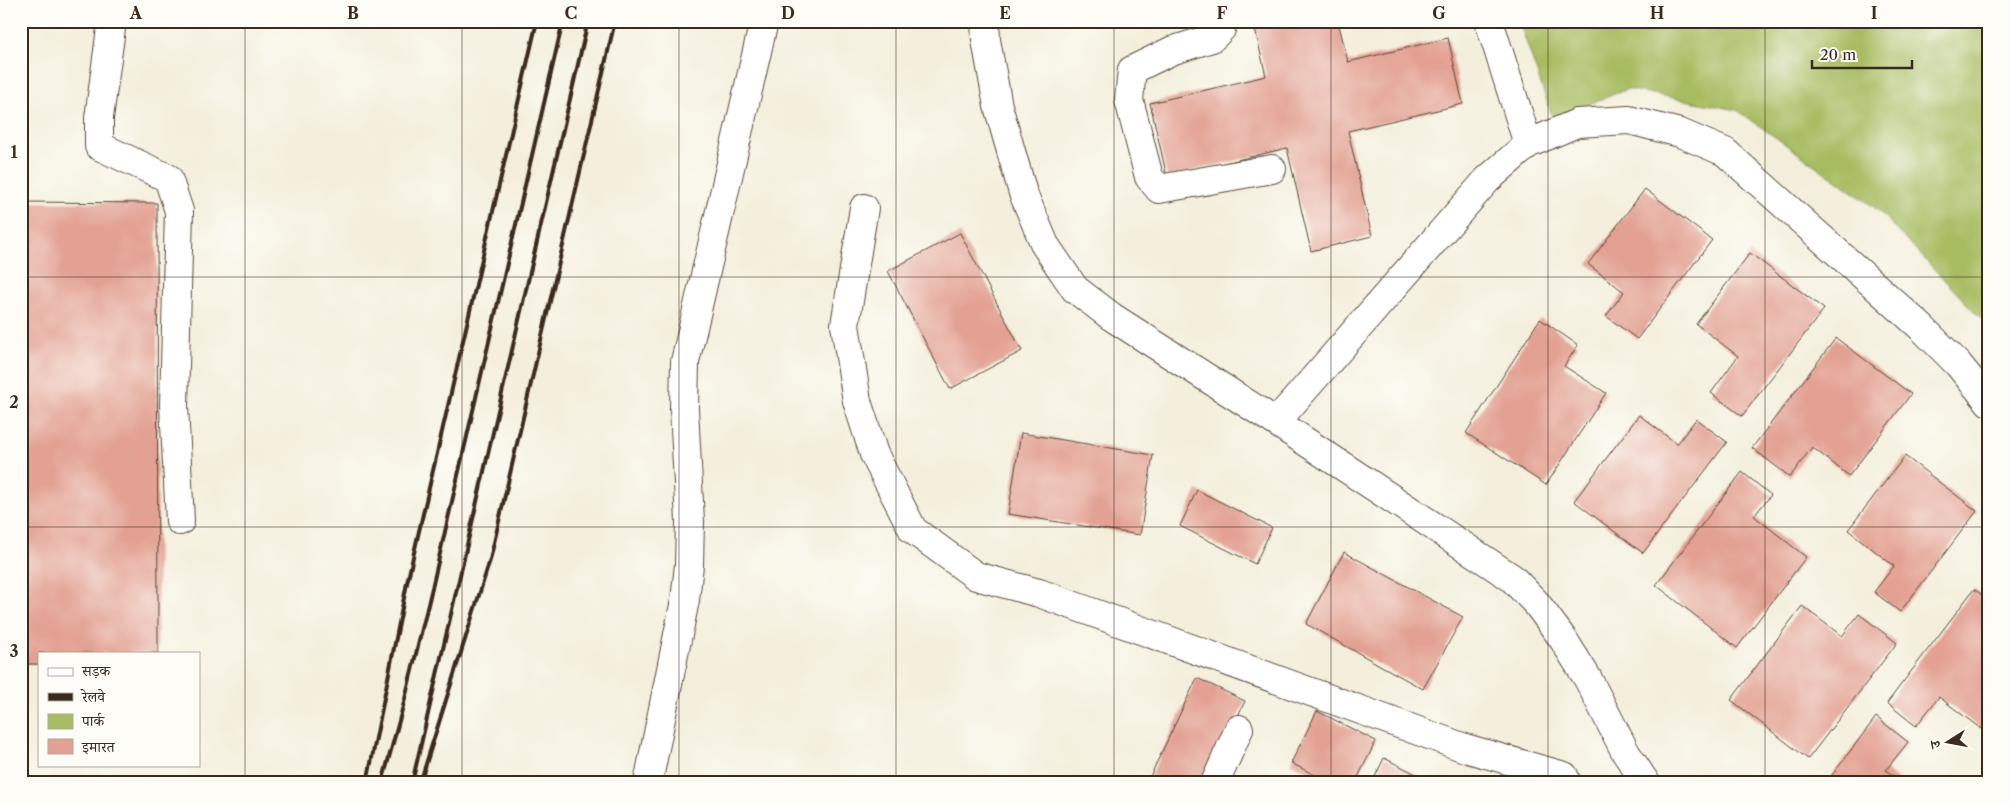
<svg xmlns="http://www.w3.org/2000/svg" width="2010" height="804" viewBox="0 0 2010 804" font-family="'Libre Caslon Text','Noto Serif Devanagari',serif">
<rect width="100%" height="100%" fill="#fdfcf7"/>
<filter id="ink" filterUnits="userSpaceOnUse"><feTurbulence type="fractalNoise" baseFrequency=".02" numOctaves="2"/><feDisplacementMap in="SourceGraphic" scale="10" xChannelSelector="R" yChannelSelector="G"/><feConvolveMatrix kernelMatrix="1 2 1 2 8 2 1 2 1" color-interpolation-filters="sRGB"/></filter>
<filter id="wash" filterUnits="userSpaceOnUse"><feTurbulence type="fractalNoise" baseFrequency=".0096" numOctaves="4" result="noise"/><feDisplacementMap in="SourceGraphic" scale="20" xChannelSelector="R" yChannelSelector="G"/><feGaussianBlur stdDeviation="1.12" result="paint"/><feColorMatrix in="noise" values="0 0 0 0 0 0 0 0 0 0 0 0 0 0 0 0 0 1.4 0 .05"/><feComposite in="paint" operator="in"/></filter>
<g filter="url(#wash)">
<rect width="100%" height="100%" fill="#f4efdc"/>
<path fill="#a7bc61" stroke="#717340" d="M1519,21H1989V327L1878,210L1737,110L1627,89L1553,119Z"/>
<g id="blocks">
<path fill="#e3a193" d="M1253,21H1338L1348,62L1448,38L1463,104L1348,131L1372,236L1311,251L1287,148L1167,177L1150,103L1266,76Z
M1645,189L1712,240L1637,339L1606,316L1624,292L1588,264Z
M21,202L157,203L158,653H39V664H21Z
M960,233L1022,351L950,389L888,271Z
M1750,253L1824,309L1742,416L1711,393L1738,356L1696,324Z
M1540,319L1578,345L1564,366L1606,393L1546,485L1466,433Z
M1836,338L1911,394L1849,476L1812,447L1790,477L1752,448Z
M1639,415L1677,444L1696,419L1727,442L1643,553L1574,501Z
M1021,433L1153,455L1140,535L1008,514Z
M1905,456L1977,511L1900,612L1874,592L1894,566L1848,530Z
M1742,472L1771,495L1754,516L1806,557L1737,648L1656,585Z
M1197,490L1272,528L1255,564L1180,526Z
M1344,552L1463,617L1423,689L1306,624Z
M1974,589L1989,600V719L1981,729L1939,697L1916,726L1887,703Z
M1802,606L1842,636L1859,614L1897,643L1808,759L1731,700Z
M1197,678L1245,701L1206,783H1147Z
M1317,711L1376,741L1355,783H1331L1291,763Z
M1876,717L1908,742L1886,770L1902,783H1826Z
M1384,758L1434,783H1372Z"/>
</g>
</g>
<g filter="url(#ink)">
<use href="#blocks" fill-opacity="0" stroke="#57483a" stroke-width="1"/>
<g fill="none" stroke-linecap="round" stroke-linejoin="round">
<defs>
<path id="minor" d="M112,21L99,118V146L168,178L179,211L174,406L180,521
M985,21L986,40L998,106L1023,193L1045,245L1075,289L1112,317L1276,422L1512,578L1537,604L1563,639L1588,679L1626,753L1646,783
M1219,21L1221,29L1212,38L1171,51L1132,70L1129,100L1149,177L1159,189L1272,169
M1489,21L1528,144
M864,208L845,325L857,401L874,454L913,530L976,576L1039,593L1465,748L1564,776L1567,783
M1276,422L1487,180L1528,144L1577,123L1629,120L1680,133L1725,152L1922,328L1958,364L1989,402
M648,783L685,600L689,565L690,521L684,409L685,362L764,21
M1215,783L1239,729"/>
</defs>
<use href="#minor" stroke="#57483a" stroke-width="30"/>
<use href="#minor" stroke="#fff" stroke-width="28"/>
<path stroke="#3b2a1e" stroke-width="4" d="M367,783L407,583L537,21
M382,783L405,699L432,588L563,21
M412,783L588,21
M420,783L490,560L615,21"/>
</g>
</g>
<path fill="none" stroke="#3b2a1e" stroke-width="1" stroke-opacity="0.55" d="M245,21V783M462,21V783M679,21V783M896,21V783M1114,21V783M1331,21V783M1548,21V783M1765,21V783M21,277H1989M21,527H1989"/>
<rect width="2010" height="804" fill="none" stroke="#fdfcf7" stroke-width="55"/>
<rect x="38" y="652" width="162" height="115" fill="#fdfcf7" stroke="#afa8a0"/>
<rect x="48" y="668" width="25" height="8" fill="#ffffff" stroke="#afa8a0"/>
<text x="82" y="676" font-size="15" fill="#3b2a1e">सड़क</text>
<rect x="48" y="693" width="25" height="8" fill="#3b2a1e" stroke="#afa8a0"/>
<text x="82" y="702" font-size="15" fill="#3b2a1e">रेलवे</text>
<rect x="48" y="714" width="25" height="15" fill="#a7bc61" stroke="#afa8a0"/>
<text x="82" y="726" font-size="15" fill="#3b2a1e">पार्क</text>
<rect x="48" y="739" width="25" height="15" fill="#e3a193" stroke="#afa8a0"/>
<text x="82" y="752" font-size="15" fill="#3b2a1e">इमारत</text>
<g transform="translate(1948 742) rotate(259)" stroke="#fdfcf7" stroke-width="4" paint-order="stroke">
<path d="M0-4L9 19L0 12L-9 19Z" fill="#3b2a1e"/>
<text y="-8" font-size="14" font-weight="bold" text-anchor="middle" fill="#3b2a1e">उ</text>
</g>
<path d="M1812 60v8h100v-8" fill="none" stroke="#3b2a1e" stroke-width="2.5"/>
<text x="1820" y="60" font-size="15" fill="#3b2a1e" stroke="#fdfcf7" stroke-width="4" paint-order="stroke">20 m</text>
<rect x="28" y="28" width="1954" height="748" fill="none" stroke="#3b2a1e" stroke-width="2"/>
<g font-size="16" text-anchor="middle" font-weight="bold" fill="#3b2a1e">
<text x="136" y="19">A</text>
<text x="353" y="19">B</text>
<text x="571" y="19">C</text>
<text x="788" y="19">D</text>
<text x="1005" y="19">E</text>
<text x="1222" y="19">F</text>
<text x="1439" y="19">G</text>
<text x="1657" y="19">H</text>
<text x="1874" y="19">I</text>
<text x="14" y="158">1</text>
<text x="14" y="408">2</text>
<text x="14" y="657">3</text>
</g>
</svg>
